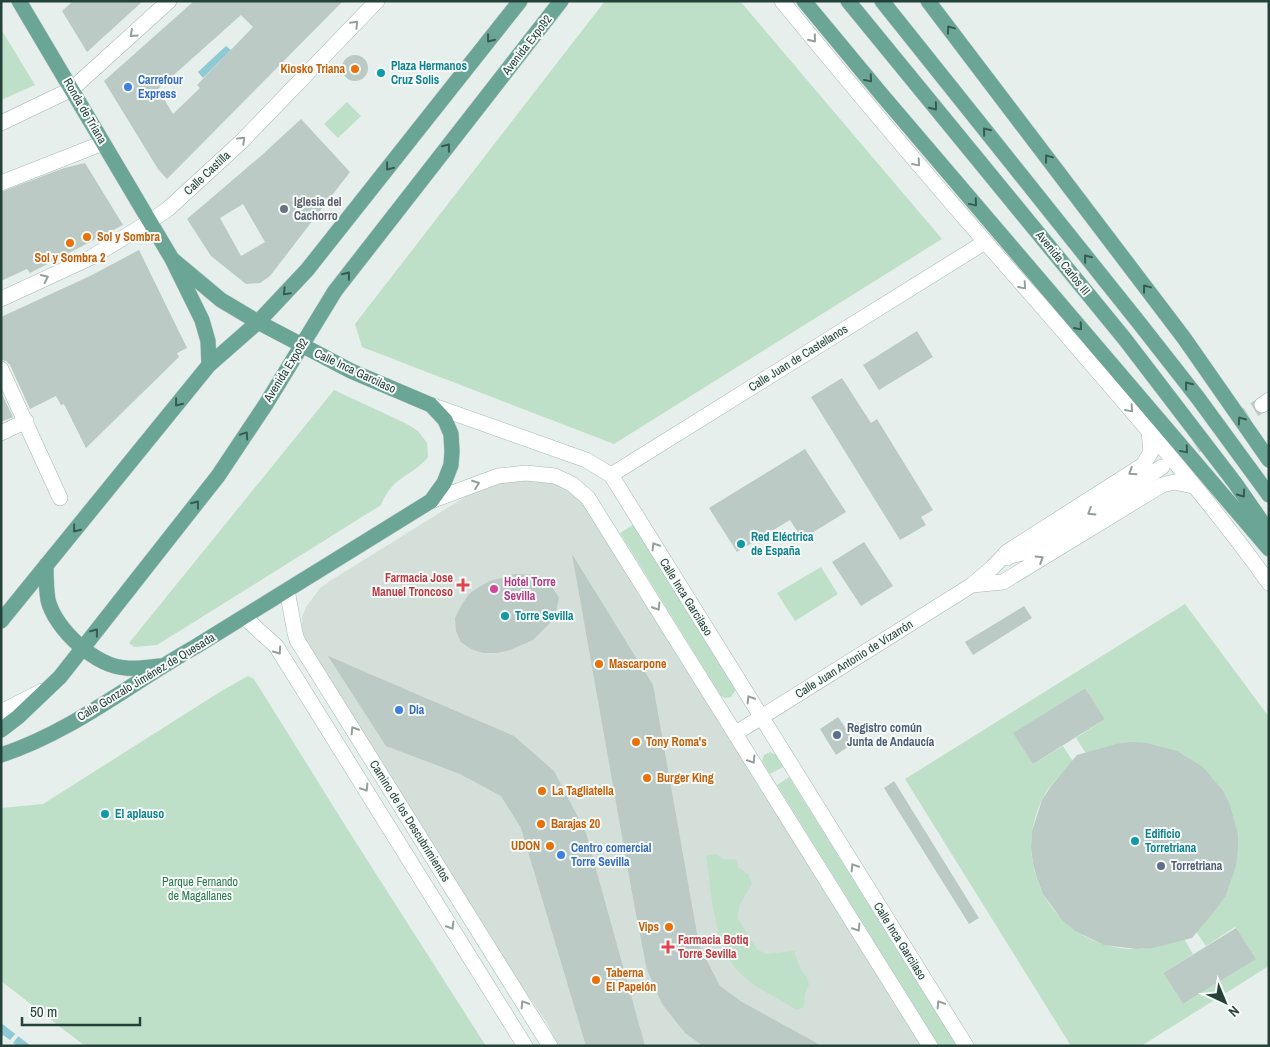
<svg xmlns="http://www.w3.org/2000/svg" width="1270" height="1047" viewBox="0 0 1270 1047" font-family="'Archivo Narrow',sans-serif">
<rect width="100%" height="100%" fill="#e6efeb"/>
<path fill="#d4dfda" d="M518,479L553,483L571,493L585,506L921,1046H558L547,1023L519,982L307,642L303,634L302,626V617L306,607L320,588L330,581L481,487Z"/>
<path fill="#bfe0c8" fill-rule="evenodd" d="M605,1H740L942,239L614,444L362,347L355,324Z
M1,29L35,85L1,100Z
M347,102L361,116L338,138L324,124Z
M334,390L405,423L418,431L427,443L428,457C411,478 394,474 381,505L157,645L134,647L129,643Z
M633,525L734,687L735,691L731,697L725,698L721,696L620,533Z
M821,567L838,594L795,621L777,593Z
M1185,604L1269,717V966L1141,1046H1071L905,779ZM1085,688L1105,719L1076,738L1087,755C1205,701 1270,846 1195,930L1206,946L1235,927L1255,959L1183,1004L1163,973L1193,954L1183,937C1168,943 1152,949 1135,949C1059,949 1008,869 1042,800C1049,785 1061,773 1074,763L1063,746L1033,764L1014,733Z
M248,676L254,679L348,830L486,1046H85L1,981V808L43,804L223,690Z
M770,752L776,755L783,767L770,774L762,761L764,755Z
M789,777L957,1046H939L777,785Z
M717,854L723,859L737,860L738,867L748,874L752,884L739,906L738,919L757,949L766,954L794,951L800,968L807,977L809,985L805,994L804,1007L797,1010C778,998 754,988 739,972C714,947 711,890 706,856Z"/>
<path fill="#8ec9d4" d="M226,46L231,50L203,78L198,72Z
M1,1023L31,1046H1Z"/>
<path fill="#e6efeb" d="M17,1032L20,1034L13,1043L17,1046H1V1038L3,1035L10,1040Z"/>
<path fill="#bbcac4" fill-rule="evenodd" d="M73,1H143L87,52L62,11Z
M194,1H343L167,179L158,169L104,81ZM241,15L253,27L197,85L200,88L173,114L158,89Z
M342 68a13 13 0 1 1 26 0a13 13 0 1 1-26 0Z
M301,119L350,172L270,276L260,283L246,284L211,256L187,219L262,155ZM243,204L265,242L241,256L220,218Z
M85,163L123,225L30,273L27,269L1,281V192L64,168Z
M139,250L187,348L177,353L179,357L86,448L64,404L61,405L56,396L30,409L10,365L6,361L1,360V317L90,276Z
M917,331L933,357L879,390L863,365Z
M842,378L871,423L877,419L933,510L921,517L926,525L900,540L811,397Z
M1,392L13,417L1,422Z
M805,449L846,512L802,539L790,520L737,552L709,508Z
M864,542L893,586L861,606L832,562Z
M572,554L653,685L699,945L720,986L742,1002L822,1046H703L685,1033L662,1004L647,970L634,904Z
M515,574L536,575L544,579L551,585L559,598L556,613L550,623L533,640L510,650L497,653H483L471,649L461,642L456,631L455,618L461,606L469,594L479,587L490,581Z
M1024,606L1032,618L973,655L965,642Z
M328,656L514,736L554,771L586,833L645,1046H586L521,828L501,796L460,774L386,746Z
M1085,688L1105,719L1033,764L1013,733Z
M838,717L855,742L836,755L820,729Z
M1131,742L1147,743L1177,751L1203,767L1223,791L1230,805L1238,835V850L1236,866L1226,895L1217,908L1192,938L1153,948L1136,949L1104,945L1075,931L1062,920L1043,894L1037,879L1033,864L1031,847L1032,831L1042,800L1051,786L1077,755L1116,744Z
M894,781L979,918L969,924L884,788Z
M1236,928L1256,959L1183,1004L1163,973Z"/>
<g fill="none" stroke-linecap="round" stroke-linejoin="round">
<path stroke="#bfccc8" stroke-width="15" stroke-dasharray="15 8" stroke-linecap="butt" d="M1176,458L1262,405"/>
<defs>
<path id="street" d="M782,1C867,105 955,208 1044,309C1121,399 1200,487 1269,583
M1,123L72,89L169,1
M1,183L103,143
M1,369L60,498
M1262,405L1269,400
M1,433L26,421
M611,475L985,242
M1007,558L1010,556L1030,551L1162,467
M972,585L1003,582L1162,485L1174,482L1193,486
M736,733L972,585L993,567L1007,552L1143,465L1151,452L1149,431"/>
<path id="secondary" d="M1,299L92,257L149,222L168,209L242,141L377,1
M431,405L586,460L611,475L966,1046
M431,501L498,476L526,473L555,476L572,484L588,498L930,1046
M287,590L295,633L297,640L550,1046
M244,617L276,646L525,1046
M1,712L42,691"/>
<path id="primary" d="M19,1L172,259L202,320L208,341L209,365
M804,1L882,95L1269,549
M848,1L1124,338L1235,483L1269,532
M882,1L1140,324L1198,398L1269,495
M928,1L1184,338L1269,460
M46,565C46,576 46,588 48,600C55,629 95,666 126,668C137,669 149,667 161,666
M1,621L209,365L258,322L307,270L520,1
M1,730L18,717L60,677L218,476L266,404L335,291L561,1
M1,755C72,732 131,683 195,647L431,501L444,483L451,465L452,452L451,434L445,420L431,405L351,371L258,322L221,300L172,259"/>
</defs>
<use href="#street" stroke="#a8b8b2" stroke-width="16"/>
<use href="#secondary" stroke="#a4bbb3" stroke-width="16"/>
<use href="#primary" stroke="#c2cac8" stroke-width="16"/>
<use href="#street" stroke="#fff" stroke-width="15"/>
<use href="#secondary" stroke="#fff" stroke-width="15"/>
<use href="#primary" stroke="#6aa596" stroke-width="15"/>
</g>
<defs><path id="oneway-chevron" d="M-2-3.5L2.5 0L-2 3.5" fill="none" stroke-width="1.6" stroke-linecap="round" stroke-linejoin="round" transform="scale(1.25)"/></defs>
<g stroke="#92a09c">
<use href="#oneway-chevron" transform="translate(355 24) rotate(-46)"/>
<use href="#oneway-chevron" transform="translate(133 34) rotate(138)"/>
<use href="#oneway-chevron" transform="translate(813 39) rotate(51)"/>
<use href="#oneway-chevron" transform="translate(242 140) rotate(-44)"/>
<use href="#oneway-chevron" transform="translate(917 163) rotate(49)"/>
<use href="#oneway-chevron" transform="translate(45 278) rotate(-25)"/>
<use href="#oneway-chevron" transform="translate(1023 286) rotate(49)"/>
<use href="#oneway-chevron" transform="translate(1130 409) rotate(49)"/>
<use href="#oneway-chevron" transform="translate(1132 472) rotate(147)"/>
<use href="#oneway-chevron" transform="translate(476 484) rotate(-20)"/>
<use href="#oneway-chevron" transform="translate(1091 512) rotate(148)"/>
<use href="#oneway-chevron" transform="translate(655 546) rotate(-122)"/>
<use href="#oneway-chevron" transform="translate(1040 559) rotate(-32)"/>
<use href="#oneway-chevron" transform="translate(657 607) rotate(58)"/>
<use href="#oneway-chevron" transform="translate(278 651) rotate(55)"/>
<use href="#oneway-chevron" transform="translate(750 699) rotate(-122)"/>
<use href="#oneway-chevron" transform="translate(354 730) rotate(-122)"/>
<use href="#oneway-chevron" transform="translate(752 760) rotate(58)"/>
<use href="#oneway-chevron" transform="translate(365 788) rotate(58)"/>
<use href="#oneway-chevron" transform="translate(854 867) rotate(-122)"/>
<use href="#oneway-chevron" transform="translate(451 926) rotate(58)"/>
<use href="#oneway-chevron" transform="translate(857 928) rotate(58)"/>
<use href="#oneway-chevron" transform="translate(524 1004) rotate(-122)"/>
<use href="#oneway-chevron" transform="translate(940 1004) rotate(-122)"/>
</g>
<g stroke="#365b51">
<use href="#oneway-chevron" transform="translate(950 29) rotate(-127)"/>
<use href="#oneway-chevron" transform="translate(490 39) rotate(128)"/>
<use href="#oneway-chevron" transform="translate(869 79) rotate(50)"/>
<use href="#oneway-chevron" transform="translate(934 107) rotate(51)"/>
<use href="#oneway-chevron" transform="translate(986 131) rotate(-129)"/>
<use href="#oneway-chevron" transform="translate(447 147) rotate(-52)"/>
<use href="#oneway-chevron" transform="translate(1048 158) rotate(-127)"/>
<use href="#oneway-chevron" transform="translate(389 167) rotate(128)"/>
<use href="#oneway-chevron" transform="translate(974 203) rotate(50)"/>
<use href="#oneway-chevron" transform="translate(1087 258) rotate(-129)"/>
<use href="#oneway-chevron" transform="translate(347 275) rotate(-52)"/>
<use href="#oneway-chevron" transform="translate(1146 288) rotate(-127)"/>
<use href="#oneway-chevron" transform="translate(286 292) rotate(134)"/>
<use href="#oneway-chevron" transform="translate(1079 327) rotate(49)"/>
<use href="#oneway-chevron" transform="translate(1188 385) rotate(-128)"/>
<use href="#oneway-chevron" transform="translate(178 403) rotate(129)"/>
<use href="#oneway-chevron" transform="translate(1241 420) rotate(-125)"/>
<use href="#oneway-chevron" transform="translate(245 435) rotate(-56)"/>
<use href="#oneway-chevron" transform="translate(1185 450) rotate(50)"/>
<use href="#oneway-chevron" transform="translate(1242 494) rotate(55)"/>
<use href="#oneway-chevron" transform="translate(196 504) rotate(-52)"/>
<use href="#oneway-chevron" transform="translate(76 529) rotate(129)"/>
<use href="#oneway-chevron" transform="translate(95 632) rotate(-52)"/>
</g>
<g fill="#e8710a" stroke="#f7fbf9" stroke-width="2">
<circle cx="355" cy="69" r="5"/>
<circle cx="87" cy="237" r="5"/>
<circle cx="70" cy="243" r="5"/>
<circle cx="599" cy="664" r="5"/>
<circle cx="636" cy="742" r="5"/>
<circle cx="647" cy="778" r="5"/>
<circle cx="542" cy="791" r="5"/>
<circle cx="541" cy="824" r="5"/>
<circle cx="550" cy="846" r="5"/>
<circle cx="669" cy="927" r="5"/>
<circle cx="596" cy="980" r="5"/>
</g>
<g fill="#0f9aa8" stroke="#f7fbf9" stroke-width="2">
<circle cx="381" cy="73" r="5"/>
<circle cx="741" cy="544" r="5"/>
<circle cx="505" cy="616" r="5"/>
<circle cx="105" cy="814" r="5"/>
<circle cx="1135" cy="841" r="5"/>
</g>
<g fill="#3f7fe0" stroke="#f7fbf9" stroke-width="2">
<circle cx="128" cy="87" r="5"/>
<circle cx="399" cy="710" r="5"/>
<circle cx="561" cy="855" r="5"/>
</g>
<circle fill="#6b7280" stroke="#f7fbf9" stroke-width="2" cx="284" cy="209" r="5"/>
<g fill="#e0444e" stroke="#f7fbf9" stroke-width="2">
<path d="M460.5 577.5h5v5h5v5h-5v5h-5v-5h-5v-5h5z"/>
<path d="M665.5 939.5h5v5h5v5h-5v5h-5v-5h-5v-5h5z"/>
</g>
<circle fill="#d1479c" stroke="#f7fbf9" stroke-width="2" cx="494" cy="589" r="5"/>
<g fill="#5c6f8a" stroke="#f7fbf9" stroke-width="2">
<circle cx="837" cy="735" r="5"/>
<circle cx="1161" cy="866" r="5"/>
</g>
<g text-anchor="middle" dominant-baseline="central" stroke-width="4" stroke-linejoin="round" paint-order="stroke">
<g font-size="12" fill="#24423a" stroke="#f7fbf9">
<text transform="translate(527 45) rotate(-52)">Avenida Expo´92</text>
<text transform="translate(85 111) rotate(60)">Ronda de Triana</text>
<text transform="translate(207 173) rotate(-43)">Calle Castilla</text>
<text transform="translate(1063 263) rotate(51)">Avenida Carlos III</text>
<text transform="translate(798 358) rotate(-32)">Calle Juan de Castellanos</text>
<text transform="translate(286 370) rotate(-58)">Avenida Expo´92</text>
<text transform="translate(355 371) rotate(25)">Calle Inca Garcilaso</text>
<text transform="translate(686 597) rotate(58)">Calle Inca Garcilaso</text>
<text transform="translate(854 659) rotate(-32)">Calle Juan Antonio de Vizarrón</text>
<text transform="translate(146 677) rotate(-31)">Calle Gonzalo Jiménez de Quesada</text>
<text transform="translate(410 821) rotate(58)">Camino de los Descubrimientos</text>
<text transform="translate(900 941) rotate(58)">Calle Inca Garcilaso</text>
</g>
<g font-size="12" font-weight="bold" fill="#0d838f" stroke="#f7fbf9" text-anchor="start">
<text x="391" y="66">Plaza Hermanos<tspan x="391" dy="14">Cruz Solis</tspan></text>
<text x="751" y="537">Red Eléctrica<tspan x="751" dy="14">de España</tspan></text>
<text x="515" y="616">Torre Sevilla</text>
<text x="115" y="814">El aplauso</text>
<text x="1145" y="834">Edificio<tspan x="1145" dy="14">Torretriana</tspan></text>
</g>
<g font-size="12" font-weight="bold" fill="#c56008" stroke="#f7fbf9" text-anchor="start">
<text x="345" y="69" text-anchor="end">Kiosko Triana</text>
<text x="97" y="237">Sol y Sombra</text>
<text x="70" y="258" text-anchor="middle">Sol y Sombra 2</text>
<text x="609" y="664">Mascarpone</text>
<text x="646" y="742">Tony Roma's</text>
<text x="657" y="778">Burger King</text>
<text x="552" y="791">La Tagliatella</text>
<text x="551" y="824">Barajas 20</text>
<text x="540" y="846" text-anchor="end">UDON</text>
<text x="659" y="927" text-anchor="end">Vips</text>
<text x="606" y="973">Taberna<tspan x="606" dy="14">El Papelón</tspan></text>
</g>
<g font-size="12" font-weight="bold" fill="#366cbe" stroke="#f7fbf9" text-anchor="start">
<text x="138" y="80">Carrefour<tspan x="138" dy="14">Express</tspan></text>
<text x="409" y="710">Dia</text>
<text x="571" y="848">Centro comercial<tspan x="571" dy="14">Torre Sevilla</tspan></text>
</g>
<g font-size="12" font-weight="bold" fill="#5b616d" stroke="#f7fbf9" text-anchor="start">
<text x="294" y="202">Iglesia del<tspan x="294" dy="14">Cachorro</tspan></text>
</g>
<g font-size="12" font-weight="bold" fill="#be3a42" stroke="#f7fbf9" text-anchor="end">
<text x="453" y="578">Farmacia Jose<tspan x="453" dy="14">Manuel Troncoso</tspan></text>
<text x="678" y="940" text-anchor="start">Farmacia Botiq<tspan x="678" dy="14">Torre Sevilla</tspan></text>
</g>
<g font-size="12" font-weight="bold" fill="#b23c85" stroke="#f7fbf9" text-anchor="start">
<text x="504" y="582">Hotel Torre<tspan x="504" dy="14">Sevilla</tspan></text>
</g>
<g font-size="12" font-weight="bold" fill="#4e5e75" stroke="#f7fbf9" text-anchor="start">
<text x="847" y="728">Registro común<tspan x="847" dy="14">Junta de Andaucía</tspan></text>
<text x="1171" y="866">Torretriana</text>
</g>
<g font-size="12" fill="#2d7a4b" stroke="#f7fbf9">
<text x="200" y="882">Parque Fernando<tspan x="200" dy="14">de Magallanes</tspan></text>
</g>
</g>
<rect width="1270" height="1047" fill="none" stroke="#24423a" stroke-width="5"/>
<g transform="translate(1225 1002) rotate(136)" stroke="#f7fbf9" stroke-width="4" paint-order="stroke">
<path d="M0-4L9 19L0 12L-9 19Z" fill="#24423a"/>
<text y="-8" font-size="14" font-weight="bold" text-anchor="middle" fill="#24423a">N</text>
</g>
<path d="M22 1017v8h118v-8" fill="none" stroke="#24423a" stroke-width="2.5"/>
<text x="30" y="1017" font-size="15" fill="#24423a" stroke="#f7fbf9" stroke-width="4" paint-order="stroke">50 m</text>
</svg>
